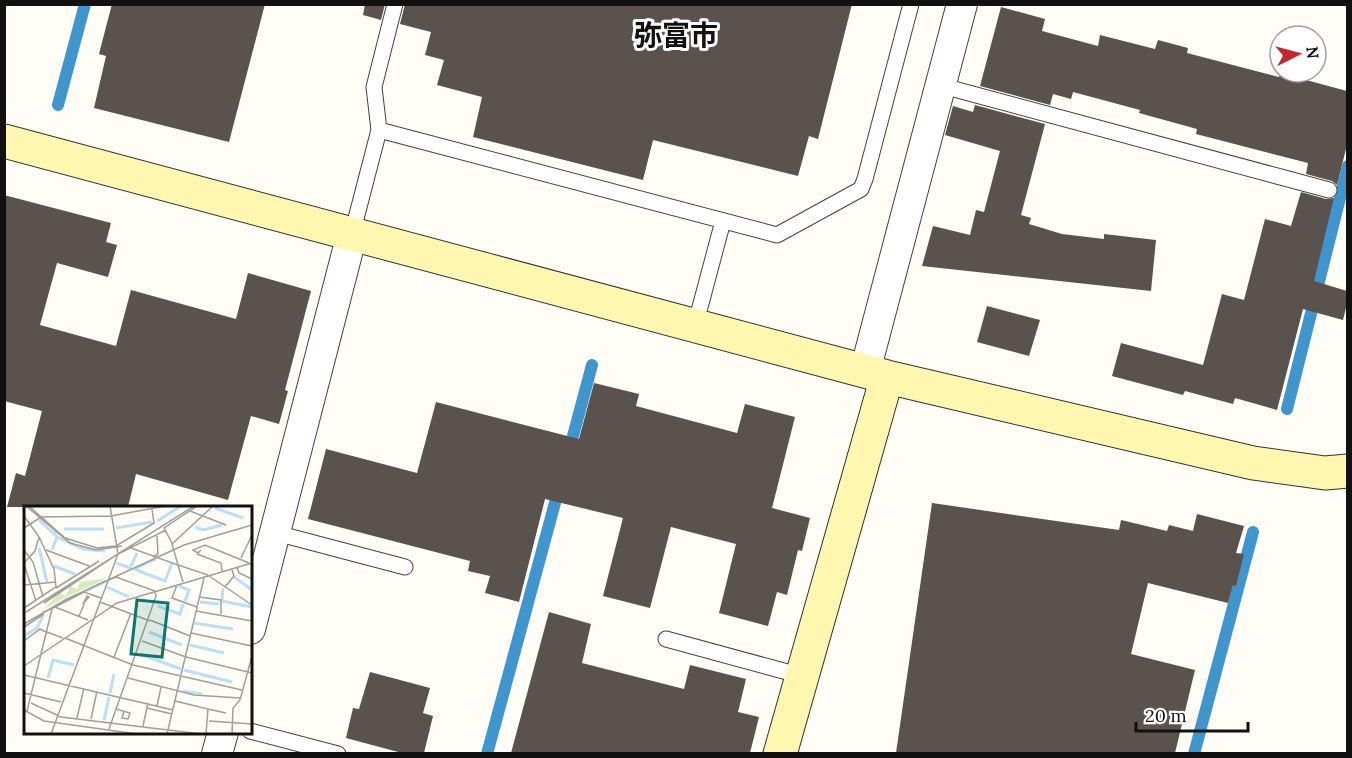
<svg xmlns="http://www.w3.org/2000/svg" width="1352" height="758" viewBox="0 0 1352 758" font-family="Lora,'Noto Sans JP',serif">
<rect width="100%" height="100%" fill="#fffdf5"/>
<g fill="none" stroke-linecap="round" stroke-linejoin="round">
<path stroke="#3f96cf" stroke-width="12" d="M58,105L85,4
M1287,409L1348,166
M569,451L592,365
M487,754L559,488
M1194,754L1253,532"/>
</g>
<path fill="#5a524d" d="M112,4H265L229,142L94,108L106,56L99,54Z
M365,4H385L381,20L363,15Z
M405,4H852L818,139L809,136L798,176L653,140L643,180L473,137L482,97L437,85L444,60L425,55L431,32L400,24Z
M1001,7L1045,19L1042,31L1098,46L1100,35L1155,49L1158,40L1188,48L1187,53L1279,77L1280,73L1347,91V145L1337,185L1332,181L1306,174L1308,163L1196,134L1197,129L1139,113L1140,110L1073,92L1071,99L1053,94L1050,105L980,86Z
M975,105L1045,124L1021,215L1031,218L1029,224L1062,234L1104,239V234L1156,240L1151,291L922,266L933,226L970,235L976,210L984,212L1000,151L945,135L953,106L973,112Z
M1301,192L1326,199L1334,198L1314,281L1347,291V304L1343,320L1303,309L1277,410L1235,398L1233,404L1185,391L1183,395L1112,376L1121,343L1203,365L1222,294L1244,300L1265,219L1291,226Z
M4,195L111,223L106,242L117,245L108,277L57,263L40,325L116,346L131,290L236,319L248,273L311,291L285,390L288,391L279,424L251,416L228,500L136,474L128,507H7L16,473L25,476L42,411L4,401Z
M987,306L1040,320L1029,356L977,342Z
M594,383L639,394L636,406L737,433L745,404L795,417L772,508L810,518L802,551L798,550L787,595L777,592L768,626L719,613L736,544L671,527L650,608L603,596L623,518L545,499L519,602L485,593L490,576L468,571L470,561L308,519L326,449L417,473L436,402L579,439Z
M932,503L1119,530L1121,520L1167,531L1169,525L1193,531L1197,514L1244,526L1236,553L1244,554L1236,586L1233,585L1228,603L1148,583L1131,654L1195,670L1175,753H896Z
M549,612L591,624L582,663L684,689L690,665L746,679L738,712L759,717L750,753H511Z
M370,672L430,688L423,713L433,716L424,753H402L346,738L353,708L359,709Z"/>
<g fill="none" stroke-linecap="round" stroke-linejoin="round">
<defs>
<path id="lane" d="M939,85L1329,190
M379,130L777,235L861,189L865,179L911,4
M352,234L379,130L374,87L395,4
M695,326L723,221
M276,533L405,567
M666,639L802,676
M250,731L338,754"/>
<path id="street" d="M865,371L962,4
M250,629L352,234
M217,754L223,732"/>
<path id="secondary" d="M4,141L887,377L1253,463L1325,473L1348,471
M780,754L887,377"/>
</defs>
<use href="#lane" stroke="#444" stroke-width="17"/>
<use href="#street" stroke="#444" stroke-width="32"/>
<use href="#secondary" stroke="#333" stroke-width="35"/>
<use href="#lane" stroke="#fff" stroke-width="15"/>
<use href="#street" stroke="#fff" stroke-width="30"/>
<use href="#secondary" stroke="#fff6b0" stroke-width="33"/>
</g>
<g text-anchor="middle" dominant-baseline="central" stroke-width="6" stroke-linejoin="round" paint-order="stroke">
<g font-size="28" font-weight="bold" fill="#111" stroke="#fff">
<text x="676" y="35">弥富市</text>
</g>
</g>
<g transform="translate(24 506)">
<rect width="228" height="228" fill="#fffdf5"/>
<path d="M84,72L42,91L20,103L35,87L42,90L46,80L53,83L56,76Z" fill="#d5ebbd"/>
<path fill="none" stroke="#b9e0f7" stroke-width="3" d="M191,2L219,12M15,14L31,29M133,15L157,0M171,21L179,24L198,19M92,22L128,16M40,23H80M33,31L59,43L81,45M15,42L23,76M28,44L33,31L29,25M92,57L106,62L113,47M30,60L51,68M112,62L132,53M110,63L141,75L148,57M210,71L228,84M155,80L165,84L161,95M83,81L105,91M199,82L198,95L228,101M62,85L82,75M176,96L195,98M134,100L156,108L159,98M170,117L209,123M125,126L158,139M0,130L13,122L19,110M166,139L200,147M116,148L157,163M160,164L208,176M24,172L29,154L50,159M159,185L178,188M86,187L90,168M80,214L85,191"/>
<path fill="none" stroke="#a09f9a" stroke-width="1.5" d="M2,0L46,37L72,44L98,40M6,1L41,32L73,42L92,40L130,17L128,3M166,5L202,19M0,10L15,31L11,45L0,57M0,22L17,11L87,10L141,0M148,37L140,22L173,0M107,42L154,59L159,76M0,44L9,56L19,91M22,44L65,60M177,44L174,47L169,44L181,39L225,57M173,48L197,57L198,65M129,51L134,48L133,30M217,52L228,29M0,58L12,95M213,61L215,67L228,73M184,69L154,59L148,38L189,0M185,70L228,99M0,79L32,76M153,79L148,92L173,101M201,81L210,70L208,64M32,82L75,55M175,91L197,94V108M76,96L126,115M20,97L94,48L86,0M31,101L60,86L77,92M0,102L32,81L30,63L15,31M172,105L228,115M2,106L170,0M20,106L31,101L64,114M55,110L60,99L59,98L63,90L65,91L59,98M126,114L166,130M0,118L43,93L160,39L228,19M0,121L20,108M20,125L39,132M167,127L228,140M41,132L109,159M0,135L16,123L20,125M118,135L162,151L228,167M90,151L107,107M109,159L218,184M0,160L93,97L228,57M0,169L149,204M104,172L170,189L216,192M0,187L37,196M151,195L184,203L182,228M7,197L37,211L177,228M133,200L137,181M123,202L148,208M92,203L106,207L104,213L98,212L100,205M184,203L202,207M0,204L20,215L113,228M3,205L28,103M53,212L60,182M67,213L73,185M185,215L228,218M119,220L124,197M85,223L132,90L131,85L92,71L85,74M27,228L94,48L142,24M143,228L180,72M208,228L209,202L216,194L228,150"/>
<path fill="#0f766e" fill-opacity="0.15" stroke="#0f766e" stroke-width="3" d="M113,94L144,97L138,151L107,148Z"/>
<rect width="228" height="228" fill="none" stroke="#111" stroke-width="3"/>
</g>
<rect width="1352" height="758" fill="none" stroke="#111111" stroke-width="12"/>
<g transform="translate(1298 54) rotate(84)"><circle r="28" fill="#ffffff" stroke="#a0a0a0" stroke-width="1.5"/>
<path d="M0-4.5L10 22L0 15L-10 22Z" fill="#c4262e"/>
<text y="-9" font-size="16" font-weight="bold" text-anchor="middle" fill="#111111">N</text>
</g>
<path d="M1136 722v9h112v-9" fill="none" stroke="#111111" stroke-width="3"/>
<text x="1145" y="722" font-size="18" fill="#111111" stroke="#ffffff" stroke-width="4.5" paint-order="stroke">20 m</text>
</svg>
